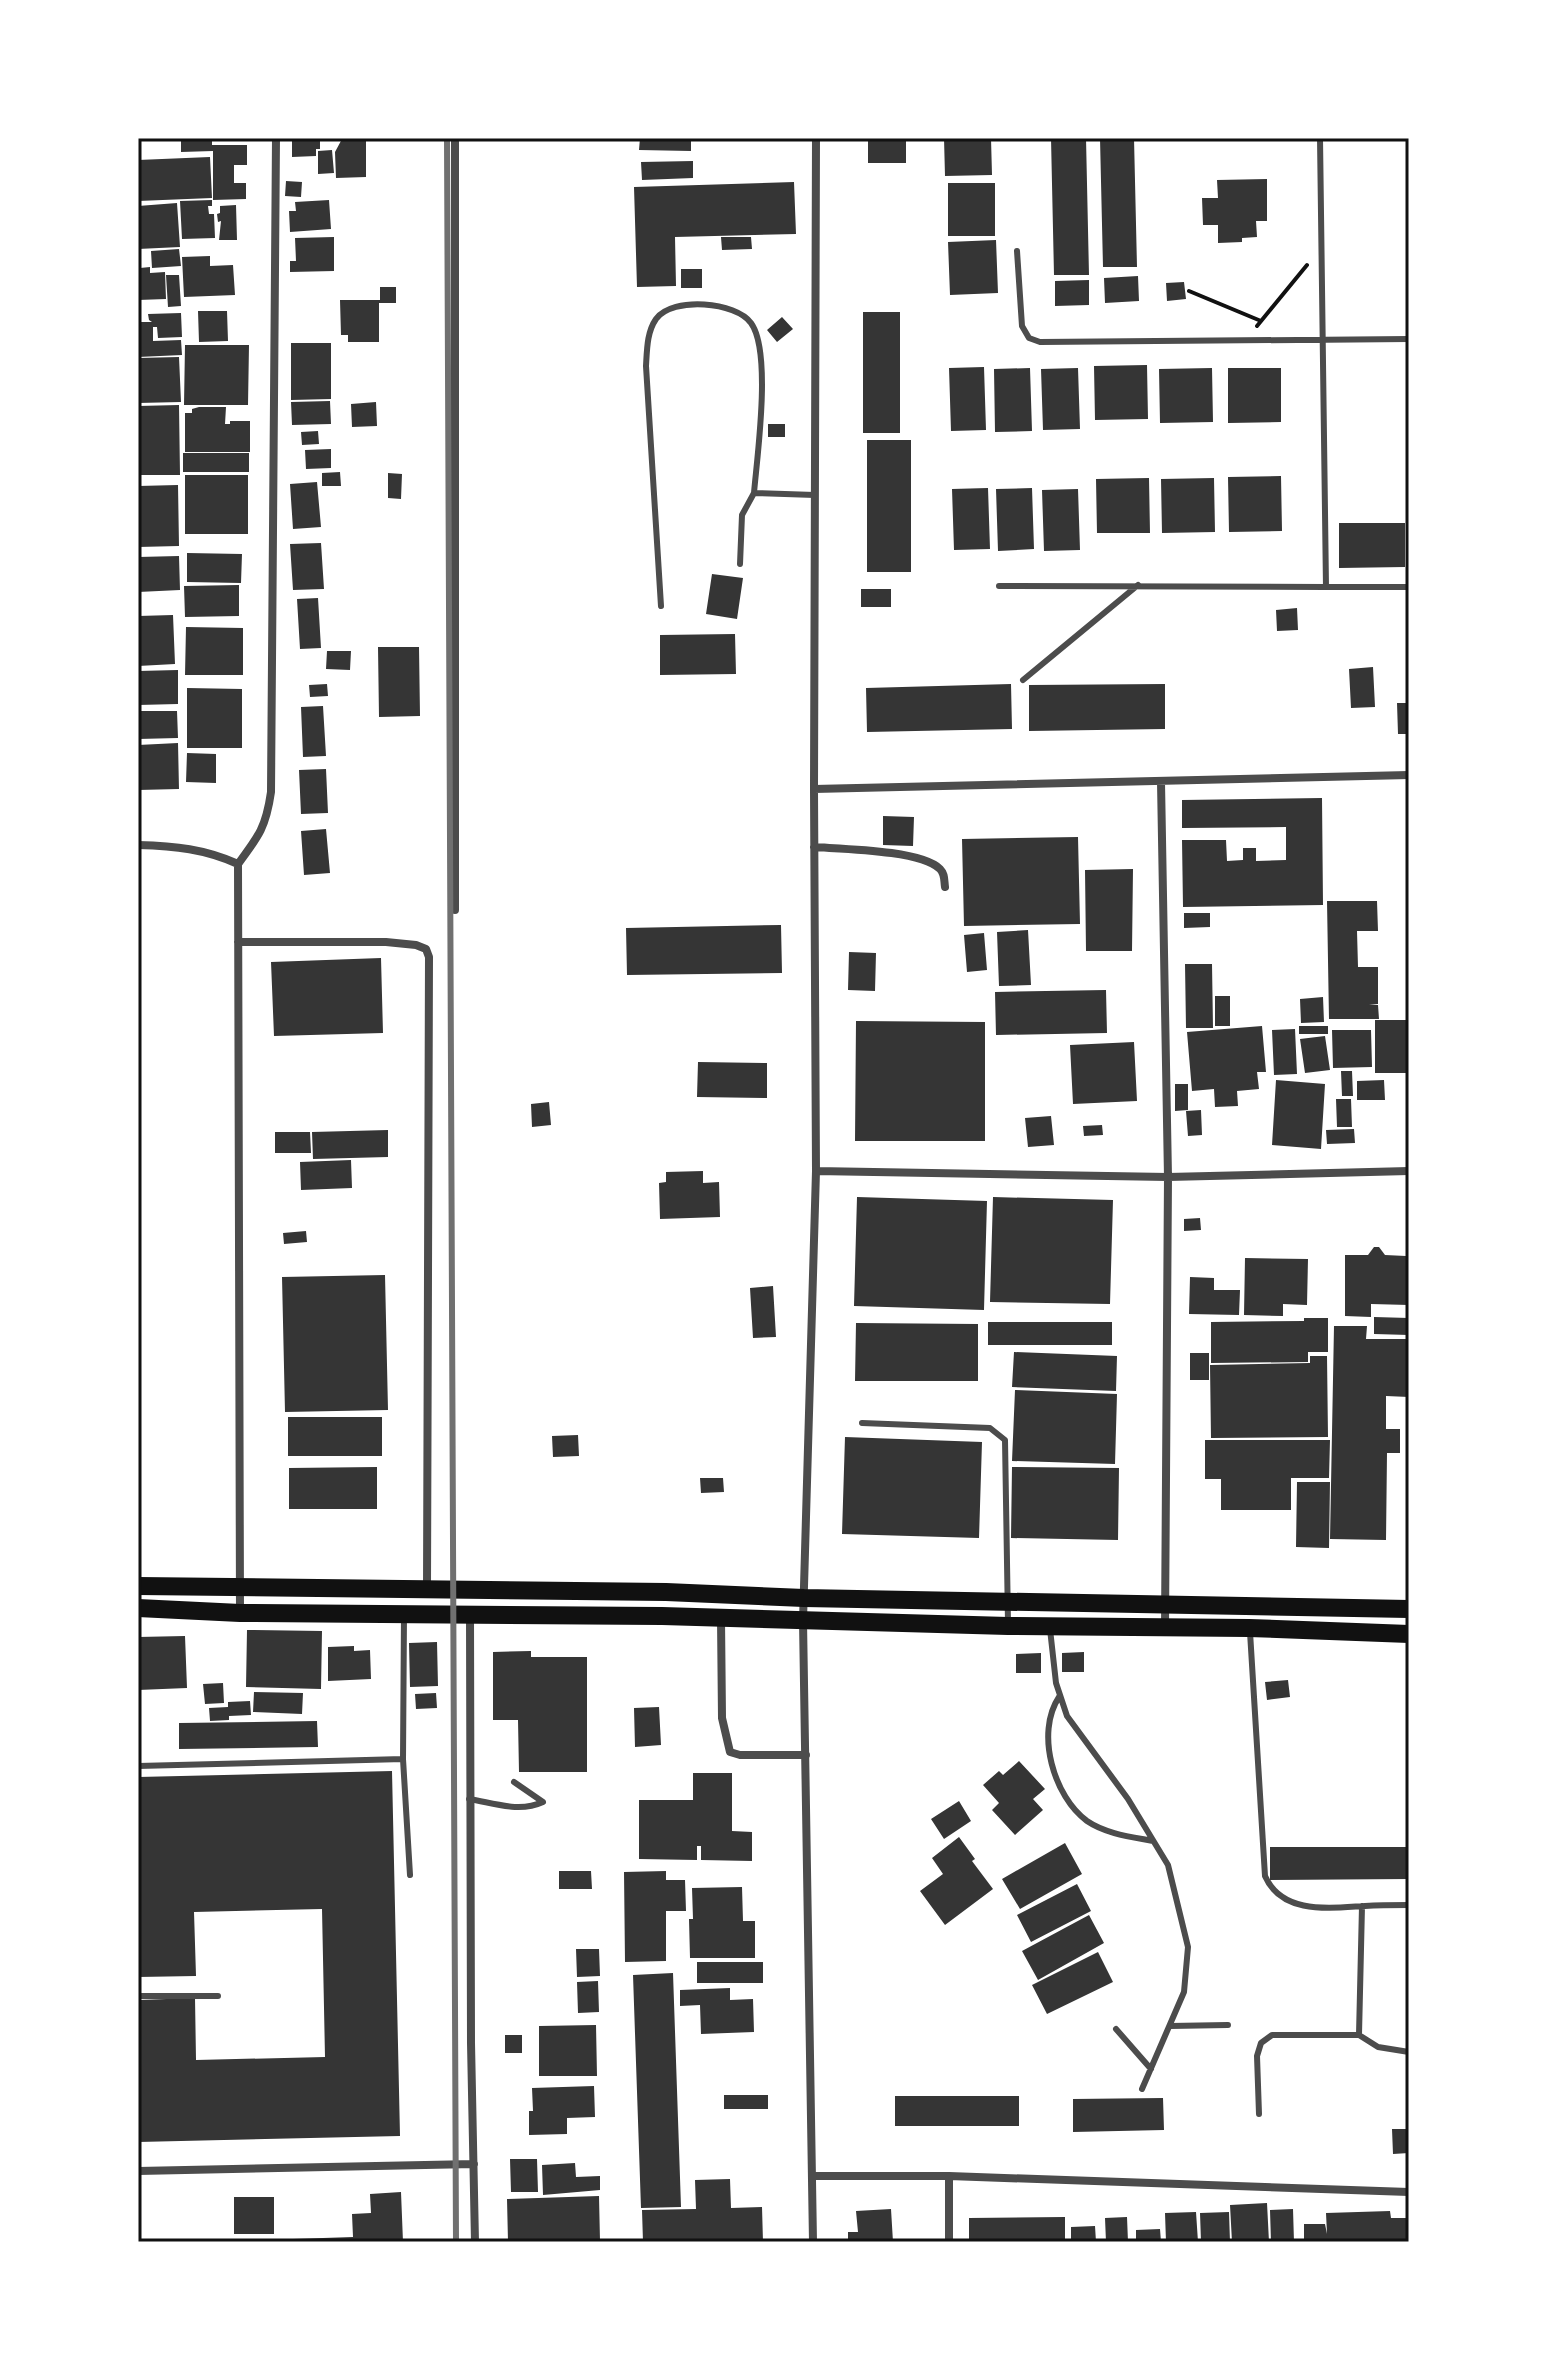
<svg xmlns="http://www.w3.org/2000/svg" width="1547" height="2380" viewBox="0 0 1547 2380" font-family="'Roboto Serif',serif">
<rect width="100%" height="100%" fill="#fff"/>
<path fill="#353535" d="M212,138V145H247V165H234V183H246V199L213,200V151L181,152V139Z
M366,138V177L336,178L335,152L342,139Z
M640,138H691V151L639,150Z
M868,138H906V163H868Z
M944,138H991L992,175L945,176Z
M1051,138H1086L1089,275H1054Z
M1100,138H1134L1137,267H1103Z
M320,140V149H316V156L292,157V141Z
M332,150L334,173L318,174V151Z
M210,157L212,198L138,201V160Z
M693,161V178L642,180L641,162Z
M1267,179V221H1256L1257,237L1242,238V242L1218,243V225H1203L1202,198H1218L1217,180Z
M286,181L302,182L301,197L285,196Z
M794,182L796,234L675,237L676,286L637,287L634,187Z
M948,183H995V236H948Z
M212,200V206H208L209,214H214L215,238L182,239L180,201Z
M329,200L331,229L290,232L289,211H296L295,202Z
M177,203L180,247L138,249V206Z
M236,205L237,240H219L221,221L218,222L217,214L220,213V206Z
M334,237V271L290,272V261H296L295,238Z
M721,237H751L752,249L722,250Z
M996,240L998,293L950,295L948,242Z
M179,249L181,266L152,268L151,251Z
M210,256V266L233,265L235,295L184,297L182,257Z
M150,267V273L165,272L166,299L138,300L140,268Z
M681,269H702V288H681Z
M166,275H179L181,306L168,307Z
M1138,276L1139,301L1105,303L1104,278Z
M1089,280V305L1055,306V281Z
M1184,282L1186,299L1167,301L1166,283Z
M380,287H396V303H379V342H348V335H341L340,300H380Z
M198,311H227L228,341L199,342Z
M863,312H900V433H863Z
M181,313L182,337L158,338L157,327H153V341L181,340L182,355L138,357V322H152L149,320L148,314Z
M782,317L793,329L777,342L767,330Z
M291,343H331V399L291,400Z
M185,345H249L248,405H184Z
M179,357L181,402L138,403V358Z
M1147,365L1148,419L1095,420L1094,366Z
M984,367L986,430L951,431L949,368Z
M1030,368L1032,431L995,432L994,369Z
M1078,368L1080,429L1043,430L1041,369Z
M1212,368L1213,422L1160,423L1159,369Z
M1228,368H1281V422L1228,423Z
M330,401L331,424L292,425L291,402Z
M376,402L377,426L352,427L351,404Z
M179,405L180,475H138V406Z
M199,407H226L225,424H230V421H250V452H185V413H192V409Z
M768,424H785V437H768Z
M318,431L319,444L302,445L301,432Z
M867,440H911V572H867Z
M331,449V468L306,469L305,450Z
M183,453H249V472H183Z
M340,472L341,486H322V473Z
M388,473L402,474L401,499L388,498Z
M185,475H248V534H185Z
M1281,476L1282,531L1229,532L1228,477Z
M1149,478L1150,533H1097L1096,479Z
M1214,478L1215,532L1162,533L1161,479Z
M317,482L321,527L293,529L290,484Z
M178,485L179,546L138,547V486Z
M988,488L990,549L954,550L952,489Z
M1032,488L1034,549L998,551L996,489Z
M1078,489L1080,550L1044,551L1042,490Z
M1339,523H1405V567L1339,568Z
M321,543L324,589L293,590L290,544Z
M187,553L242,554L241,583L187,582Z
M179,556L180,590L138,592V557Z
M712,574L743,578L737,619L706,614Z
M239,585V616L185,617L184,586Z
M861,589H891V607H861Z
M318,598L321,648L300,649L297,599Z
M1297,608L1298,630L1277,631L1276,610Z
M173,615L175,664L138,666V616Z
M186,627L243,628V675H185Z
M735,634L736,674L660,675V635Z
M378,647H419L420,716L379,717Z
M327,651H351L350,670L326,669Z
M1373,667L1375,707L1351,708L1349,669Z
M178,670V704L138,705V671Z
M327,684L328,696L310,697L309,685Z
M1011,684L1012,729L867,732L866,688Z
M1165,684V729L1029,731V685Z
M187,688L242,689V748H187Z
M1397,703H1409V734H1398Z
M323,706L326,756L303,757L301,707Z
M138,711H177L178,738L138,739Z
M178,743L179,789L138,790V745Z
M187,753L216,754V783L186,782Z
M326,769L328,813L301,814L299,770Z
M1322,798L1323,905L1183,907L1182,840H1226L1227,861L1243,860V848H1256V861L1286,860V827L1182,828V800Z
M883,816L914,817L913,846L883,845Z
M326,829L330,873L304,875L301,831Z
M1078,837L1080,924L964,926L962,839Z
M1133,869L1132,951H1086L1085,870Z
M1327,901H1377L1378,931H1357L1358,967H1378V1004H1369L1378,1005L1379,1019H1329Z
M1184,913H1210V927L1184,928Z
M781,925L782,973L627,975L626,928Z
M1028,930L1031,985L999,986L997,932Z
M984,933L987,970L967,972L964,935Z
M849,952L876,953L875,991L848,990Z
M381,958L383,1033L274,1036L271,962Z
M1185,964H1212L1213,1028H1186Z
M1106,990L1107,1033L996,1035L995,992Z
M1215,996H1230V1026H1215Z
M1323,997L1324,1022L1301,1023L1300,999Z
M1375,1020H1409V1073H1375Z
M856,1021L985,1022V1141H855Z
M1262,1026L1266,1072H1257L1259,1089L1237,1091L1238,1106L1215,1107L1214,1089L1192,1091L1187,1032Z
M1299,1026H1328V1034H1299Z
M1295,1029L1297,1074L1274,1075L1272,1030Z
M1332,1030H1371L1372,1067L1333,1068Z
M1325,1036L1330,1070L1305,1073L1300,1039Z
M1134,1042L1137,1101L1073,1104L1070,1045Z
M698,1062L767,1063V1098L697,1097Z
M1341,1071H1352L1353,1096H1342Z
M1276,1080L1325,1084L1321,1149L1272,1145Z
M1384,1080L1385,1100H1357V1081Z
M1175,1084H1188V1110L1175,1111Z
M1336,1099H1351L1352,1127H1337Z
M549,1102L551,1125L532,1127L531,1104Z
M1201,1110L1202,1135L1188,1136L1186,1111Z
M1051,1116L1054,1145L1028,1147L1025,1118Z
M1102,1125L1103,1135L1084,1136L1083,1126Z
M1354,1129L1355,1143L1327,1144L1326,1130Z
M388,1130V1157L313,1159L312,1132Z
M275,1132H310L311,1153H275Z
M351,1160L352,1188L301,1190L300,1162Z
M703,1171V1183L719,1182L720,1217L660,1219L659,1183L666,1182V1172Z
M857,1197L987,1201L984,1310L854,1306Z
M993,1197L1113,1200L1110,1304L990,1302Z
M1200,1218L1201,1230L1184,1231V1219Z
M306,1231L307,1242L284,1244L283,1233Z
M1374,1247H1379L1385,1255L1406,1256L1409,1305L1371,1304V1317L1345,1316V1255H1368Z
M1245,1258L1308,1259L1307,1305L1283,1304V1316L1244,1315Z
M385,1275L388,1410L285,1412L282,1277Z
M1190,1277L1214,1278V1290H1240L1239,1315L1189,1314Z
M773,1286L776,1337L753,1338L750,1288Z
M1374,1317L1409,1318V1335L1374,1334Z
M1304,1318H1328V1352H1308V1362L1211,1363V1322L1304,1321Z
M988,1322H1112V1345H988Z
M856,1323L978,1324V1381H855Z
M1334,1326H1367L1366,1339H1409V1397L1386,1396V1429H1400V1453H1387L1386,1540L1330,1539Z
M1014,1352L1117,1356L1116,1391L1012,1387Z
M1190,1353H1209V1380H1190Z
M1310,1356H1327L1328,1437L1211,1438L1210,1365L1310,1363Z
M1015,1390L1117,1394L1115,1464L1012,1461Z
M288,1417H382V1456H288Z
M578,1435L579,1456L553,1457L552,1436Z
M845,1437L982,1442L979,1538L842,1534Z
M1205,1440H1330L1329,1478H1291V1510H1221V1479H1205Z
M377,1467V1509H289V1468Z
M1012,1467L1119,1468L1118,1540L1011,1538Z
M700,1478H723L724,1492L701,1493Z
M1297,1482H1330L1329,1548L1296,1547Z
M247,1630L322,1631L321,1689L246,1687Z
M185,1636L187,1688L138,1690V1637Z
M437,1642L438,1686L410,1687L409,1643Z
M354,1646V1651L370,1650L371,1679L328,1681V1647Z
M531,1651V1657H587V1772H519L518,1720H493V1652Z
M1084,1652V1672H1062V1653Z
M1041,1653V1673H1016V1654Z
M1288,1680L1290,1697L1267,1700L1265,1682Z
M223,1683L224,1703L205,1704L203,1684Z
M254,1692L303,1693L302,1714L253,1712Z
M436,1693L437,1708L416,1709L415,1694Z
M250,1701L251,1715L229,1716V1720L210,1721L209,1708L228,1707V1702Z
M659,1707L661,1745L635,1747L634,1708Z
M317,1721L318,1747L179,1749V1723Z
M1019,1761L1045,1789L1033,1799L1043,1810L1015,1835L992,1810L999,1803L983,1785L999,1771L1003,1775Z
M392,1771L400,2136L138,2142V2000L195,1998L196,2060L325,2057L322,1909L194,1912L196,1976L138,1977V1777Z
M693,1773H732V1831L752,1832V1861L701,1860V1846H697V1860L639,1859V1800H693Z
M959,1801L971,1821L944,1839L931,1819Z
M959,1837L975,1859L972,1861L993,1889L945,1925L920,1891L943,1874L932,1858Z
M1065,1843L1082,1874L1020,1909L1002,1879Z
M1270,1847H1409V1879L1270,1880Z
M559,1871H591L592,1889H559Z
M666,1871V1880H685L686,1911H666V1961L625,1962L624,1872Z
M1077,1884L1091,1911L1031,1942L1017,1915Z
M742,1887L743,1921H755V1958H690L689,1919H693L692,1888Z
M1089,1915L1104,1943L1038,1980L1022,1951Z
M576,1949H599L600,1976L577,1977Z
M1098,1952L1113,1982L1047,2014L1032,1985Z
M697,1962H763V1983H697Z
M673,1973L681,2207L641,2208L633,1975Z
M598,1981L599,2012L578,2013L577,1982Z
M730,1988V2000L753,1999L754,2032L701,2034L700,2005L680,2006V1990Z
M596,2025L597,2076H539V2026Z
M505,2035H522V2053H505Z
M594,2086L595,2117L567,2118V2134L529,2135V2111H533L532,2088Z
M724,2095H768V2109H724Z
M895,2096H1019V2126H895Z
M1163,2098L1164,2130L1073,2132V2099Z
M1392,2129H1409V2153L1393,2154Z
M510,2159H537L538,2192H511Z
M575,2163L576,2177L600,2176V2190L543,2195L542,2165Z
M730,2179L731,2208L762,2207L763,2242H643L642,2210L696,2209L695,2180Z
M401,2192L403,2242H293V2239L353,2237L352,2214L371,2213L370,2194Z
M599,2196L600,2241L508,2242L507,2199Z
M234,2197H274V2234H234Z
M1267,2203L1269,2242H1232L1230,2205Z
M891,2209L893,2242H848V2232H858L856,2211Z
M1293,2209L1294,2242H1271L1270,2210Z
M1390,2211L1391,2218H1409V2242H1304V2224H1325L1327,2234L1326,2213Z
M1196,2212L1198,2242H1166L1165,2213Z
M1229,2212L1230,2242H1201L1200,2213Z
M1065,2217V2242H969V2218Z
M1127,2217L1128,2242H1106L1105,2218Z
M1095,2226L1096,2242H1071V2227Z
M1160,2229L1161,2242H1136V2230Z"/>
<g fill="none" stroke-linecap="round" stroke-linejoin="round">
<path stroke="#111" stroke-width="4" d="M1189,291L1261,321
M1257,326L1307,265"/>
<path stroke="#4c4c4c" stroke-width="6" d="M1320,138L1326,587H1409
M1017,251L1022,326L1029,338L1040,342L1409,339
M740,564L742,515L754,493L815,495
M999,586L1326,587
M661,606L646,366C647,349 647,332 656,319C673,296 736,302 751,323C772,352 757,457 754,493
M1023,680L1138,585
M862,1423L990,1428L1005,1440L1008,1623
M1050,1629L1056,1683L1067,1716L1128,1799L1168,1865L1188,1947L1184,1992L1142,2089
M1250,1632L1265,1876C1282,1915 1330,1908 1365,1906C1380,1905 1394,1905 1409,1905
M1059,1697C1035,1733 1054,1797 1087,1821C1106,1834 1132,1837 1153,1841
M403,1759L410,1875
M138,1766L403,1759L404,1615
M469,1799C494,1803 519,1813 543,1802L514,1782
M1362,1906L1359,2035L1378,2047L1409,2052
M138,1996H218
M1170,2026L1228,2025
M1116,2029L1151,2069
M1259,2114L1257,2056L1261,2043L1272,2035H1359"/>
<path stroke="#4c4c4c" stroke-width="8" d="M455,138V910
M1161,782L1168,1177L1165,1628
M814,789L1409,775
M138,845C175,846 205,849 238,864C259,836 266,827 271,792L276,138
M814,847C842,849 921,850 940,869C945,874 944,880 945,887
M238,864L240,1613
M238,942H386L416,945L426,949L429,957L427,1589
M816,1171L1168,1177L1409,1171
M470,1615L471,2043L475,2242
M721,1619L722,1718L730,1752L740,1755H806
M138,2171L474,2164
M813,2176H949L1409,2192
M949,2176V2242
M813,2242L803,1621L816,1171L814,789L816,138"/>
<path stroke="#111" stroke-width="18" d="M138,1586L666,1592L804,1598L1409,1609
M138,1608L240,1613L662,1616L1008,1626L1249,1628L1409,1634"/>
<path stroke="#707070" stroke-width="6" d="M447,138L456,2242"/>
</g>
<rect width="1547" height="2380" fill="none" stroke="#ffffff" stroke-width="280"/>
<rect x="140" y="140" width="1267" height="2100" fill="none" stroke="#111" stroke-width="3"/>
</svg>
